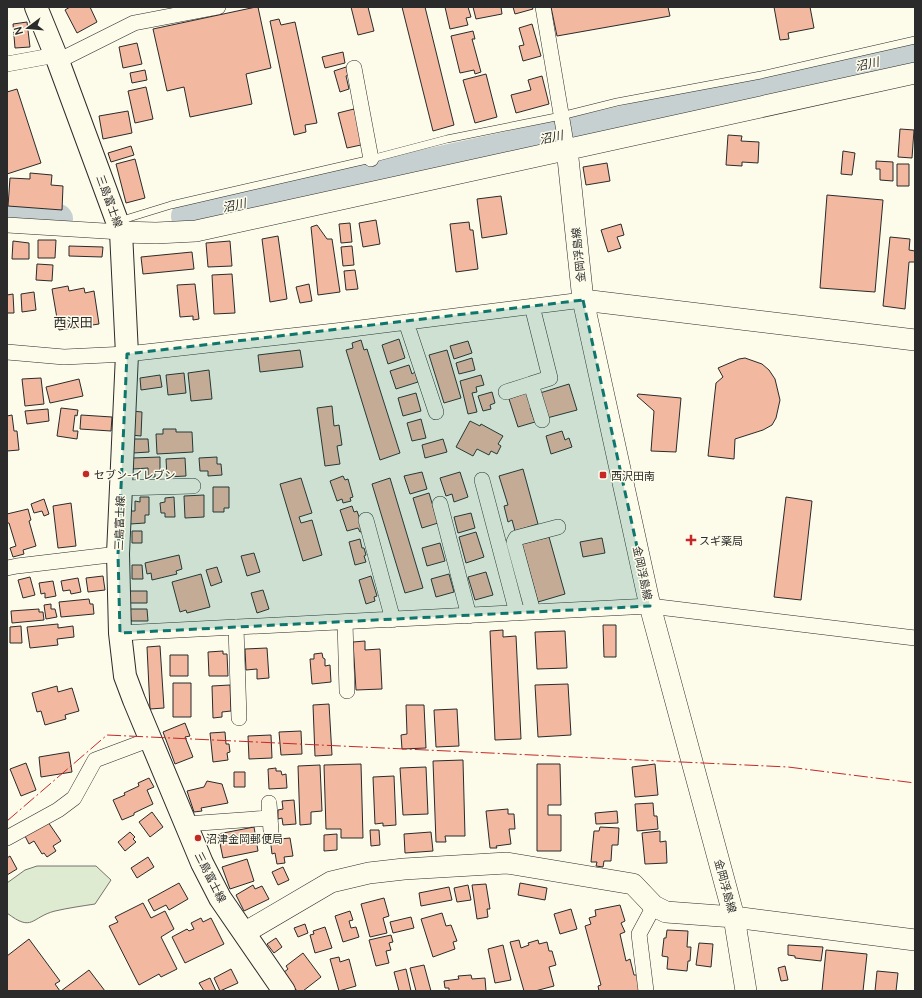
<svg xmlns="http://www.w3.org/2000/svg" width="922" height="998" viewBox="0 0 922 998" font-family="Manrope,'Noto Sans JP',sans-serif">
<rect width="100%" height="100%" fill="#fdfbea"/>
<path fill="#deebd1" stroke="#74746e" d="M37,866H96L111,880L95,904C82,906 68,908 55,911C31,917 33,933 7,913V883L25,870Z"/>
<g fill="none" stroke-linecap="round" stroke-linejoin="round">
<path stroke="#c7d0d0" stroke-width="30" d="M7,215L58,219
M186,216L583,130L915,53"/>
</g>
<path fill="#f2b8a0" stroke="#2b2b2b" d="M70,7H90L97,22L77,33L65,10Z
M256,7H258L271,68L246,74L252,104L190,117L184,87L167,91L153,29Z
M351,7H368L374,31L358,35Z
M402,7H425L454,125L433,131Z
M445,7H468L471,17L466,18L468,25L450,29Z
M473,7H501L502,14L476,19Z
M513,7H532L533,9L515,14Z
M551,7H668L670,16L557,36Z
M774,7H810L814,28L788,33L789,39L780,40Z
M279,19L281,25L295,22L317,123L305,125L306,132L294,135L270,21Z
M27,22L30,47L15,48L13,24Z
M532,24L541,56L523,61L519,46L524,45L519,28Z
M473,31L475,39H472L481,72L475,74L474,70L460,73L451,36Z
M137,43L142,64L123,68L119,47Z
M343,52L345,63L325,68L322,57Z
M346,67L348,75L346,76L349,89L340,92L334,71Z
M145,70L147,80L132,83L130,73Z
M486,74L497,117L475,123L463,80Z
M542,76L549,104L516,113L511,95L531,90L528,80Z
M146,87L153,119L135,123L128,91Z
M17,89L41,163L7,174V92Z
M354,109L363,142L360,143L361,145L347,148L338,113Z
M128,111L132,133L103,139L99,116Z
M900,129L914,130L912,158L898,157Z
M728,135L742,136L741,141L759,142L758,163L742,162V166L726,165Z
M131,146L134,155L111,162L108,153Z
M843,151L855,153L852,175L841,174Z
M135,159L145,198L126,203L116,164Z
M876,161L893,162V181L880,180V169H876Z
M607,163L610,181L586,185L583,167Z
M897,164H909V186H897Z
M30,173L52,175L51,185L63,186L62,210L8,206L10,178L30,179Z
M827,195L883,200L875,292L820,288Z
M501,196L507,234L482,238L477,199Z
M376,220L380,244L363,247L359,223Z
M469,222L470,230H473L478,269L456,272L450,224Z
M350,223L352,242L341,243L339,224Z
M621,224L624,235L617,237L621,248L608,252L601,230Z
M317,225L327,239H332L340,292L318,295L311,227Z
M278,236L287,299L270,302L262,239Z
M890,237L910,239L909,250L915,251V262H909L905,309L883,306Z
M38,240H56L55,258H38Z
M13,241L29,243V259H12Z
M230,241L232,266L208,267L206,243Z
M69,246L103,247L102,257L69,256Z
M352,246L354,265L343,266L341,247Z
M192,252L194,269L143,274L141,257Z
M37,264L53,265L52,281L36,280Z
M355,270L358,289L346,290L344,271Z
M232,274L235,313L214,314L212,275Z
M195,284L199,319L193,320V316L180,317L177,285Z
M309,284L312,301L300,303L296,287Z
M68,286L69,291L84,288L85,293L94,291L99,324L59,330L52,289Z
M34,292L36,310L22,312L21,294Z
M13,294L14,313H7V295Z
M399,339L405,358L388,364L382,345Z
M361,340L364,350L367,349L400,453L380,460L346,350L353,348L352,343Z
M468,341L472,353L454,359L450,346Z
M300,350L303,367L260,372L258,355Z
M447,350L461,398L444,403L429,355Z
M472,358L475,370L459,374L456,363Z
M745,358L762,364L769,370L775,379L780,400L776,418L772,425L763,430L735,439L734,459L708,456L716,383L723,377L718,368L739,359Z
M409,365L412,374L415,372L418,382L396,389L390,371Z
M209,370L212,399L191,401L188,373Z
M184,373L186,393L168,395L166,375Z
M160,375L162,387L141,390L140,378Z
M481,375L484,385L476,387L477,392L472,393L477,412L468,414L460,381Z
M41,378L44,404L25,406L22,379Z
M79,379L83,396L50,403L46,387Z
M569,384L577,410L547,418L540,393Z
M492,392L495,403L490,405L491,409L483,411L478,396Z
M529,392L533,407L530,408L535,422L518,427L509,399Z
M416,393L421,411L403,416L398,398Z
M638,394L681,398L676,452L651,451L654,411L637,396Z
M332,406L334,426L339,425L342,445L337,446L340,464L325,466L317,408Z
M61,408L78,410L77,416L75,415L73,431H78L77,439L57,436Z
M48,409L49,421L27,424L25,411Z
M132,411L142,412L141,436L131,435Z
M12,415L14,431H17L19,450L7,451V416Z
M81,415L112,417L111,431L80,429Z
M421,419L426,438L412,441L407,423Z
M470,421L480,426L481,424L503,436L498,444L501,446L497,454L491,451L489,455L477,449L473,456L456,447Z
M163,429H176V432H192L193,452L157,454L156,434H163Z
M562,431L565,440L569,438L572,447L551,454L546,436Z
M132,439H148L149,452L133,453Z
M443,439L447,452L425,458L422,445Z
M160,457V471L155,472V477H148V468L133,469L132,458Z
M217,457V464H221L222,475L208,476V471H200L199,458Z
M185,458L186,476L167,477L166,459Z
M523,469L538,524L515,531L512,520L508,522L504,506L508,505L499,476Z
M422,472L427,489L410,494L404,476Z
M460,472L468,497L454,502L452,494L446,496L440,478Z
M343,476L345,480L348,479L353,497L350,498L351,501L343,503L342,499L337,501L330,481Z
M301,478L312,513L299,517L301,523L312,520L322,555L303,561L280,484Z
M390,478L423,588L405,593L372,484Z
M213,487H229V508H224V512H213Z
M429,493L438,523L422,528L413,498Z
M204,495V517L185,518L184,496Z
M140,497H149V515H145V523L130,524V511H135V501L140,502Z
M174,497L175,517H165V513H161L160,503L165,502V498Z
M786,497L812,501L801,600L774,597Z
M44,499L49,514L44,516L42,511L34,513L31,504Z
M71,503L76,546L58,548L53,506Z
M352,506L354,512L357,511L364,531L360,532L358,528L347,531L340,510Z
M28,509L31,520L29,521L36,546L23,550L24,554L13,557L10,548L16,546L9,523H7V514Z
M471,513L475,528L458,533L454,517Z
M132,531H142V543H132Z
M476,532L484,557L466,563L459,537Z
M549,537L565,594L538,602L522,544Z
M602,538L605,553L583,557L580,542Z
M360,539L362,548H364L366,555L364,556L366,562L355,565L349,542Z
M440,543L445,561L427,566L422,548Z
M254,553L260,572L247,576L241,556Z
M179,555L182,569L176,571L177,574L152,580L151,573L147,574L145,563Z
M132,565H142L143,579H132Z
M217,567L222,582L211,586L206,570Z
M486,572L493,595L475,600L468,577Z
M201,574L210,607L187,613L186,610L180,612L172,582Z
M449,574L454,592L436,597L431,579Z
M103,576L105,590L88,592L86,578Z
M371,576L377,596L374,597L375,601L366,604L359,580Z
M30,577L35,595L23,598L18,580Z
M78,578L81,592L71,594L70,590L63,591L61,581Z
M53,581L56,596L45,598V593L41,594L39,583Z
M263,590L269,609L257,613L251,593Z
M130,591H147V603H130Z
M89,599L90,604H93L94,614L61,617L59,602Z
M51,604V609H55L57,617L46,619L44,605Z
M39,609V612H43L44,620L12,623L11,611Z
M130,609H147L148,621H131Z
M58,624V628L73,626L74,637L57,639L58,645L30,648L27,627Z
M603,625H616V657H604Z
M21,626L22,643H10V627Z
M503,630V637L516,636L521,739L495,740L490,631Z
M565,631L567,668L537,669L535,632Z
M365,641V650L380,649L382,689L356,690L353,642Z
M160,646L164,708L150,709L147,647Z
M267,648L269,678L257,679V669L246,670L245,649Z
M223,651V654H227L228,676H209L208,652Z
M322,653L323,658L325,659V666L330,665L331,682L312,684L310,659H314V654Z
M170,655H188V676H170Z
M173,683H191V717H173Z
M568,684L571,735L538,737L535,685Z
M230,685L231,711L222,712V717L213,718L212,686Z
M57,686L58,692L72,688L79,711L65,715L66,719L45,725L41,711L37,712L32,693Z
M329,704L332,755L315,756L313,705Z
M406,705H424L426,748L402,749L401,735L407,734Z
M457,709L459,746L436,747L434,710Z
M185,723L190,736L185,737L193,757L175,764L163,732Z
M301,731L302,754L281,755L279,732Z
M225,732L226,744H229L230,752L227,753L228,760L213,762L210,733Z
M271,735L272,758L249,759L248,736Z
M69,752L72,772L41,777L39,757Z
M463,760L465,836H445L446,842H436L433,761Z
M26,763L36,790L21,796L10,769Z
M361,764L363,838H341V829H326L324,765Z
M537,764H560L561,805H548V815H561V851H537Z
M655,764L658,795L635,797L632,767Z
M320,765L322,811L311,812V824L300,825L298,766Z
M426,767L428,814L403,815L400,768Z
M276,768V771H281L282,775L286,774L287,788L269,789L268,769Z
M234,772H245V787H234Z
M394,776L396,825L383,826V823L375,824L373,777Z
M149,778L154,787L147,790L153,804L134,813V815L122,820L113,800L125,795L124,793L139,786L138,783Z
M207,781L222,784L228,803L201,808L202,811L194,812L187,791L204,787Z
M294,800L296,824L283,825L282,818L278,819V810L283,809L282,801Z
M653,803L654,816H657L658,829L637,831L635,804Z
M508,809V814H514L515,829H509L511,844L496,846L497,848H490L486,811Z
M617,811L618,823L596,824L595,813Z
M152,812L163,827L150,837L139,822Z
M48,822L61,841L53,846L56,851L47,857L44,853L42,854L34,841L29,844L25,836Z
M254,827L258,851L223,858L218,834Z
M600,827L619,828L618,845H612L611,861H604L603,867L596,866L597,862H591L594,831H599Z
M370,830H379L380,845L371,846Z
M660,831V842L666,841L667,863L645,864L642,833Z
M130,832L135,837L133,839L136,842L125,851L118,842Z
M431,832L433,851L405,853L404,834Z
M337,834V850L324,851V835Z
M280,835V839L290,838L293,856L284,857L285,863L277,864L275,853L272,854L270,837Z
M10,856L17,869L7,875V858Z
M148,857L154,867L137,878L131,868Z
M247,859L254,881L230,889L222,867Z
M283,867L289,880L278,885L272,872Z
M179,883L188,899L169,910L166,905L154,911L148,900Z
M520,883L547,888L545,900L518,895Z
M486,884L490,909H487L488,917L477,919L472,885Z
M253,885L255,889L262,886L269,899L244,911L236,895Z
M468,885L471,900L457,902L454,888Z
M449,887L452,900L421,906L419,893Z
M384,898L389,916L383,918L387,933L370,937L361,904Z
M143,903L151,918L165,911L174,929L161,937L177,969L161,977L159,974L139,985L109,926L118,922L115,917Z
M620,905L625,921L621,923L625,932L620,934L626,961L630,959L634,975H637L640,991H599L598,986L601,985L585,926L591,924L589,918L596,916L595,910Z
M571,909L577,929L560,934L554,914Z
M350,911L353,920L349,921L351,928L356,927L359,937L343,942L335,916Z
M442,913L446,926L451,925L457,941L453,942L455,949L433,957L421,919Z
M411,917L414,928L393,933L390,922Z
M201,918L203,922L211,918L224,944L185,963L172,937L187,929L189,931L194,929L191,923Z
M305,924L308,933L298,937L294,928Z
M325,927L332,948L315,953L310,935L314,934L313,931Z
M667,930L688,931L687,947H691L690,961H688L687,971L667,969L668,957L662,956L664,938H666Z
M391,935L393,942L389,943L391,950L386,951L389,963L376,966L369,940Z
M276,938L282,947L274,953L267,944Z
M29,939L60,981L55,984L60,991H7V956Z
M519,940L521,948L529,945L528,943L538,940L539,944L547,942L549,951H552L556,965L549,967L554,986L535,991H524L510,942Z
M699,943L713,944L711,967L696,965Z
M503,945L511,980L495,983L488,949Z
M788,945L823,947L821,961L795,958V956L788,955Z
M826,950L867,954L863,991H822Z
M303,953L321,977L303,991H297L283,973L288,969L286,966Z
M339,957L340,962L349,959L356,986L339,991L330,959Z
M424,965L431,991H416L410,968Z
M785,966L788,980L781,981L778,968Z
M231,969L238,983L220,991L214,978Z
M406,969L411,991H399L394,972Z
M89,970L105,991H61Z
M877,971L898,973L896,991H875Z
M471,975L472,979L485,978L486,991H449V988H445L444,981L459,979L458,976Z
M210,978L216,991H204L199,983Z"/>
<g fill="none" stroke-linecap="round" stroke-linejoin="round">
<defs>
<path id="lane" d="M119,221L171,205L371,159L447,139L561,116L617,102L761,75L915,40"/>
<path id="street" d="M543,7L567,149
M58,61L134,23L218,7
M7,64L56,55
M354,68L371,159
M7,225L121,232
M532,306L550,378L531,384L542,420
M406,322L436,412
M7,352L64,357L127,354L344,330L583,300
M506,392L531,384
M482,480L517,613
M121,488L193,486
M440,504L469,616
M366,520L393,620
M7,568L17,566L118,554
M533,612L514,542L516,538L558,527
M345,622L347,691
M236,627L239,718
M120,633L650,606L915,638
M269,803L271,831
M186,824L270,818
M7,838L58,810L74,798L95,760L151,739
M646,991L639,934L654,906"/>
<path id="secondary" d="M567,149L583,300L650,606L734,917L746,991
M121,232L156,233L196,231L915,73
M583,300L915,340
M244,933L331,882L369,873L404,869L507,863L633,884L654,906L666,912L734,917L915,940"/>
<path id="primary" d="M36,7L58,61L121,232L127,354L118,554L120,633L125,676L134,700L202,863L220,898L284,991"/>
</defs>
<use href="#lane" stroke="#2b2b2b" stroke-width="8"/>
<use href="#street" stroke="#2b2b2b" stroke-width="16"/>
<use href="#secondary" stroke="#2b2b2b" stroke-width="22"/>
<use href="#primary" stroke="#2b2b2b" stroke-width="24"/>
<use href="#lane" stroke="#fdfbea" stroke-width="7"/>
<use href="#street" stroke="#fdfbea" stroke-width="15"/>
<use href="#secondary" stroke="#fdfbea" stroke-width="21"/>
<use href="#primary" stroke="#fdfbea" stroke-width="22"/>
<path stroke="#c62828" stroke-width="1" stroke-dasharray="14 3 2 3" stroke-linecap="butt" d="M7,821L107,735L788,767L915,783"/>
</g>
<path fill="#0f766e" fill-opacity="0.2" stroke="#0f766e" stroke-width="3" stroke-dasharray="8 5" stroke-linejoin="round" d="M583,300L650,606L120,633L118,554L127,354Z"/>
<g fill="#c62828" stroke="#fdfbea" stroke-width="1.5">
<circle cx="86" cy="474" r="4"/>
<rect x="599" y="471" width="8" height="8" rx="2"/>
<path d="M689 534h4v4h4v4h-4v4h-4v-4h-4v-4h4z"/>
<circle cx="198" cy="838" r="4"/>
</g>
<g text-anchor="middle" dominant-baseline="central" stroke-width="3" stroke-linejoin="round" paint-order="stroke">
<g font-size="11" fill="#2b2b2b" stroke="#fdfbea">
<text transform="translate(110 201) rotate(70)">三島富士線</text>
<text transform="translate(578 255) rotate(-96)">金岡浮島線</text>
<text transform="translate(119 523) rotate(-88)">三島富士線</text>
<text transform="translate(643 573) rotate(78)">金岡浮島線</text>
<text transform="translate(211 877) rotate(63)">三島富士線</text>
<text transform="translate(726 886) rotate(75)">金岡浮島線</text>
</g>
<g font-size="11" fill="#2b2b2b" stroke="#fdfbea" text-anchor="start">
<text x="94" y="474">セブン-イレブン</text>
<text x="611" y="475">西沢田南</text>
<text x="699" y="540">スギ薬局</text>
<text x="206" y="838">沼津金岡郵便局</text>
</g>
<g font-size="12" font-style="italic" fill="#2b2b2b" stroke="#fdfbea">
<text transform="translate(867 64) rotate(-13)">沼川</text>
<text transform="translate(551 137) rotate(-12)">沼川</text>
<text transform="translate(234 205) rotate(-12)">沼川</text>
</g>
<g font-size="13" fill="#2b2b2b" stroke="#fdfbea">
<text x="73" y="322">西沢田</text>
</g>
</g>
<rect width="922" height="998" fill="none" stroke="#2b2b2b" stroke-width="16"/>
<g transform="translate(28 28) rotate(254)" stroke="#fdfbea" stroke-width="3" paint-order="stroke">
<path d="M0-3L7 15L0 10L-7 15Z" fill="#2b2b2b"/>
<text y="-6" font-size="11" font-weight="bold" text-anchor="middle" fill="#2b2b2b">N</text>
</g>
</svg>
